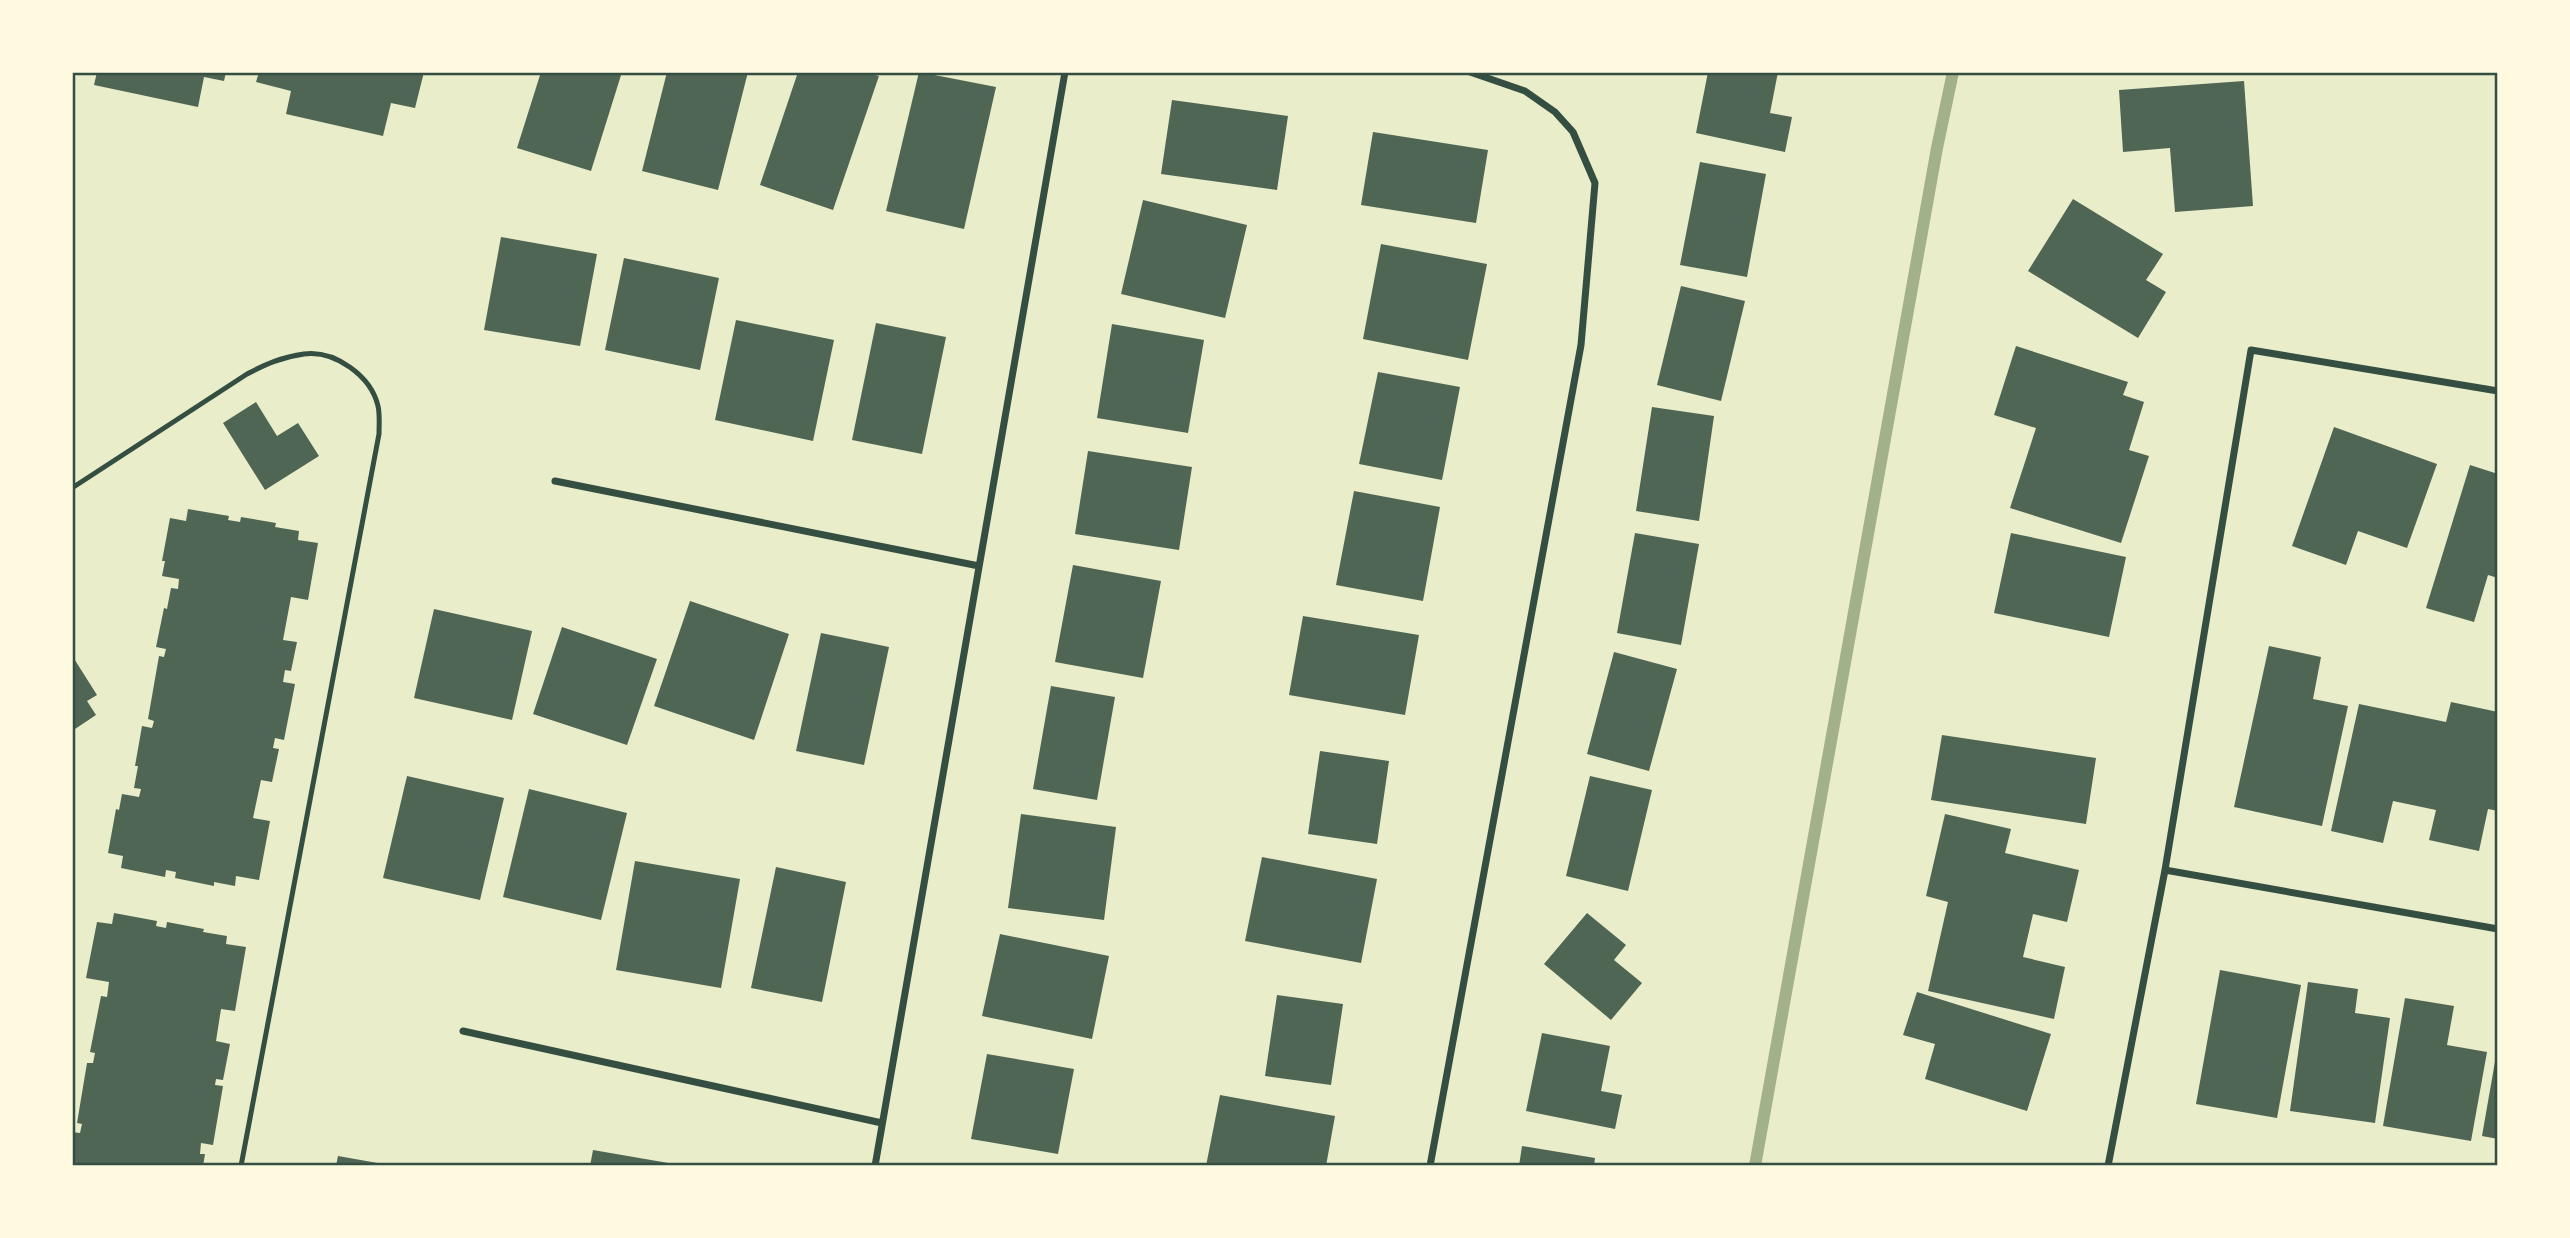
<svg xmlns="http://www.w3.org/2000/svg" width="2570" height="1238" viewBox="0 0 2570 1238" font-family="Lato,sans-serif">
<rect width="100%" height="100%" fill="#e9edc9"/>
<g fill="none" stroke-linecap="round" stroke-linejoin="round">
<path stroke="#a3b18a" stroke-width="12" d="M1755,1166L1937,148L1953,72"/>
</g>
<path fill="#4f6655" d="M97,72H226L224,81L204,77L198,107L94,85Z
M259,72H424L415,108L391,103L383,136L286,114L291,91L256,82Z
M541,72H622L591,171L517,148Z
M667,72H748L718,190L642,171Z
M798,72H865L879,76L833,210L760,185Z
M919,72L996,87L964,229L886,211Z
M1708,72H1778L1770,113L1792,117L1785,152L1696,133Z
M2244,81L2253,206L2175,212L2170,148L2123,152L2119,90Z
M1172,100L1288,116L1277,190L1161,174Z
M1373,132L1488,150L1476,223L1361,205Z
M1700,162L1766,174L1747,277L1680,265Z
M2073,199L2163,254L2146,280L2166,292L2138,338L2028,271Z
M1143,200L1247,225L1225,318L1121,294Z
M501,237L597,254L580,346L484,330Z
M1381,244L1487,264L1468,360L1363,339Z
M624,258L719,278L700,370L605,350Z
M1681,286L1745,301L1721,401L1657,385Z
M736,320L834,340L813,441L715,420Z
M876,323L946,337L922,454L852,440Z
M1112,324L1204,340L1188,433L1097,418Z
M2016,346L2128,382L2123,395L2144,402L2129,450L2149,456L2121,543L2010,508L2036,428L1994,415Z
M1378,372L1460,387L1442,480L1359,464Z
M256,402L277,436L298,423L319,456L265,490L223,423Z
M1652,407L1714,416L1699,521L1636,511Z
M2334,427L2437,464L2407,548L2358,531L2346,565L2292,546Z
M1088,451L1192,467L1179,550L1075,534Z
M2470,465L2498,474V578L2488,575L2474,622L2426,608Z
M1354,491L1440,507L1423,601L1336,585Z
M188,509L229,516L228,520L240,522L241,517L276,523L275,527L299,531L298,540L318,543L308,600L291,597L283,640L297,642L291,671L285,670L283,682L295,684L284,740L275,738L273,748L279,749L272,782L261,780L253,818L270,821L259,880L236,876L235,886L214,882V886L175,878L176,872L166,870L165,877L121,868L123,856L108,853L116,809L119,810L122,794L139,797L141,789L134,788L138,766H135L142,726L152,728L154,721L148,719L159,656L164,657L166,649L156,647L164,608L167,609L171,588L178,589L179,579L162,576L165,561H162L170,518L186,521Z
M1635,533L1699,544L1681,645L1617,633Z
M2011,533L2126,557L2109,637L1994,613Z
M1073,565L1161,581L1143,678L1055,662Z
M690,601L789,634L754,740L654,706Z
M434,609L532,631L512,720L414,698Z
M1303,616L1419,635L1405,715L1289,695Z
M562,627L657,659L627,745L533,714Z
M821,633L889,647L864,765L796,751Z
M2269,646L2321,657L2313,699L2348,706L2322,826L2234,807Z
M1614,652L1677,669L1649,771L1587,754Z
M73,657L97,695L87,701L96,715L72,731Z
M1051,686L1115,697L1097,800L1033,789Z
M2451,702L2498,712V811L2488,809L2479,851L2429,840L2436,810L2393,801L2383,843L2331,831L2359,704L2446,722Z
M1942,735L2096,758L2086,824L1931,800Z
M1320,751L1389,761L1377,844L1308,834Z
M407,776L504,798L480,900L383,878Z
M1590,776L1652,790L1628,891L1566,876Z
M529,789L627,813L601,920L503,897Z
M1021,814L1116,827L1104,920L1008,908Z
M1945,814L2011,829L2005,853L2079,870L2067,922L2033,914L2023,957L2065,967L2054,1019L1928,991L1948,902L1926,896Z
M1262,857L1377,879L1361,963L1245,941Z
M635,861L740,879L721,988L616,970Z
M776,867L846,882L822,1002L751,988Z
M114,913L157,921L156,926L166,928L167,922L204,929L203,932L227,936L226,944L246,947L235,1011L221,1009L216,1041L230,1044L223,1080L216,1079L215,1085L223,1086L213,1145L201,1143L200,1154H205L203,1166H72V1132L80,1133L82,1124L77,1123L87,1063H93L95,1053L90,1052L101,996L107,997L109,982L86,978L97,922L112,924Z
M1587,913L1626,945L1614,960L1642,983L1611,1020L1544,964Z
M1000,934L1109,956L1092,1039L982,1016Z
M2220,970L2301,985L2277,1118L2196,1104Z
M2308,982L2358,989L2355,1013L2390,1018L2375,1123L2290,1111Z
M1917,992L2051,1034L2027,1111L1925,1079L1935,1044L1903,1035Z
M1277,995L1343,1004L1331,1085L1265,1076Z
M2405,998L2454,1006L2447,1045L2487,1052L2471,1141L2383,1126Z
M1542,1033L1610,1046L1601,1091L1622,1095L1615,1129L1526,1111Z
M2497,1050L2498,1051V1139L2482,1136Z
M987,1054L1074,1069L1058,1154L971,1139Z
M1220,1095L1335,1116L1326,1166H1206Z
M1522,1146L1595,1158L1594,1166H1519Z
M593,1150L680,1165L679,1166H590Z
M338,1156L389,1165V1166H336Z"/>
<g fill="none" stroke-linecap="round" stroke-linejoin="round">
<path stroke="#344e41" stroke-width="5" d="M72,488L247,374C266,364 282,357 304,354C335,350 371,376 378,406C380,414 379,425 379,434L241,1166"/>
<path stroke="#344e41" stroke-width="7" d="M555,481L979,566
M2165,870L2498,929
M463,1031L882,1123
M875,1166L1065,72
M1430,1166L1581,345L1595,183L1573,132L1555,112L1525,91L1470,72
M2108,1166L2165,870L2251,350L2498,391"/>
</g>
<rect width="2570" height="1238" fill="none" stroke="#fefae0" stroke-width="147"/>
<rect x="74" y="74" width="2422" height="1090" fill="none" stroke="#344e41" stroke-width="2.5"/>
</svg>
